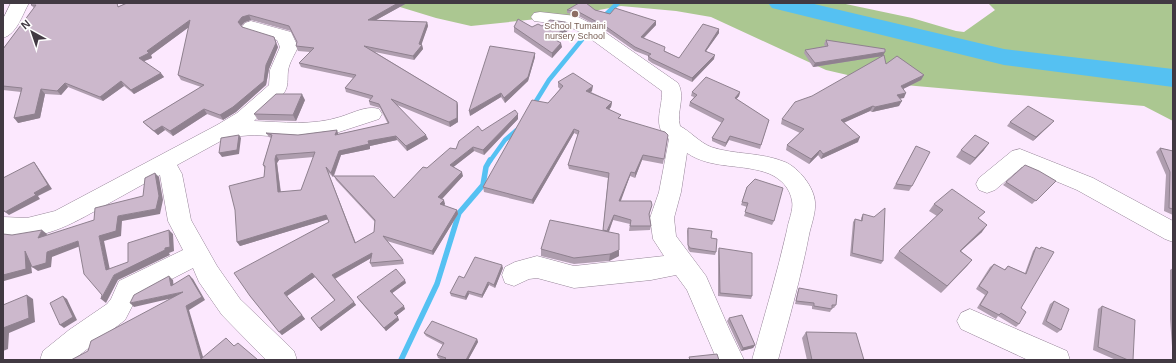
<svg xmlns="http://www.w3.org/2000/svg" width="1176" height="363" viewBox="0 0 1176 363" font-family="Helvetica,sans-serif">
<rect width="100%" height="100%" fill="#fce8fe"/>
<path fill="#abc791" d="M397,3H841L912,18L956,31L964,32L995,10L988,3H1173V121L1144,106L882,83L826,70L711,17L676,11L621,6L566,16L471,26L436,18L400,7Z"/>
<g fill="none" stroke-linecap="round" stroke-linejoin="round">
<path stroke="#55c1f2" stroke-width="4.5" d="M603,17L618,3
M533,106L549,80L589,31
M490,161L505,140L519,128"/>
<path stroke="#55c1f2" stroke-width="5.5" d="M401,360L437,284L459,213L483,185L486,167L490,160"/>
<path fill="#55c1f2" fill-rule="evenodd" d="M768,3H810L1004,49L1173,69V87L1004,65L772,8Z"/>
<defs>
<path id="minor" d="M11,3H29C22,15 17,34 3,38V19Z
M540,12L576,16L596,26L678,83C686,97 676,111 680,126C691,132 699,142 711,147C735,155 761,152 785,162C799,168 814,187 815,202C816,213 811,225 809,235C801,277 789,319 778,360H752C764,317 777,274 787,230C788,222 794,209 792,201C790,188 781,179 770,174C743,163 712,170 687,153L681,192L674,218L676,236L706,276L730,331L744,360H717L687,290L676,275L651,280L574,288L537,278L529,279L514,286L505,283L502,275L505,267L515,262L537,256L574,266L664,256L653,239L650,218L659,192L669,139C651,128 663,107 662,91L584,34L566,25L534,21L531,17L534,13Z
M251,21L291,32L298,47C295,54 289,63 288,71C287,80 289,85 284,93L254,121C283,122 312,126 340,117C353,113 367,105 379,109L382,114L379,119L339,132L300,138L254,135L228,137L177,165L182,174L191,220L217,266L240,299L294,351L297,360H266L222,315L199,282L193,268L137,297L125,320L73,360H40L43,351L69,330L107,304L111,299L119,281L183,250L168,221L160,175C141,185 123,196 104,206C70,225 43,241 3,237V217L27,218L55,211L217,125L237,113L269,85L270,70L280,47L277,40L245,31L242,27L245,23Z
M1020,149L1093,178L1173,221V242L1165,239L1077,190L1022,167L995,190L987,193L979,190L976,184L979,178L1012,151Z
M970,309L1067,351L1070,360H1028L961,329L957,321L961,313Z"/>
</defs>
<use href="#minor" stroke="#968598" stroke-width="1"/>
<use href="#minor" fill="#fff" fill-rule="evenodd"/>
</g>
<path fill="#af9eaf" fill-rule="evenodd" d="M33,3L119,6L127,3H407L376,20L427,22L428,26L421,44L422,45L423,49L414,60L375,52L457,102L458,106V122L450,127L397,105L428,139L407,151L397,140L370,146V149L341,155L334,176L394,198L427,168L482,131L518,119L484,155L474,151L453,167L463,176L442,199L445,204L444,206L457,210L458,214L433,255L387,241L403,260L404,264L372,267L370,263L371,258L335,279L356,305L321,331L311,318L335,301L315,277L287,296L305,319L282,335L250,296L329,222L328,219L240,246L237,242L264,177L265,169L263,165L271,138L269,137L266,133L298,135L337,130L338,134L388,124L380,108L370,105L369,101L370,99L346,92L345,88L353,78L301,67L299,63L310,52L298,51L296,46L297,42L291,31L251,20L245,22L241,26L242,27L278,47L269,69L266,85L236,112L223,120L207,114L173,136L165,130L158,135L147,126L143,122L201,87L181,80L178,75L189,27L151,55L152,58L144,61L164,77L134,94L124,86L103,101L68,87L61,95L45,94L40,118L18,123L21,92L3,90V49L34,8L31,5ZM314,157L301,190L281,192L277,163L279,160ZM328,172L333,177L334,176L336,180L375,222L374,232L356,243Z
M567,10H595L610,14L656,21V25L644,38L665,51L679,58L719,29V33L706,51L714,59L692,82L652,63L648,60V56L635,51L608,32L577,15L567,13Z
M570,24V29L556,40L562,47L552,58L514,32V27H532Z
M826,40L883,56L886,64L924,75L921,80L903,89L904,98H900L899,106L872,112L870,111L844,122L858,142L821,159L818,155L809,164L786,150L787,145L800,133L781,124L782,119L883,56L813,67L804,53L805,50L825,46L824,44Z
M535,57L528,81L505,103L501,97L470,116Z
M558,82L592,91L591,92L612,102L611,107L609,109L621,119L668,135L663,164L642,160L635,178L630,176L620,201L652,205L649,216L651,226L650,230L629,231L630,224L613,220L609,232L619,250V256L609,261L574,264L541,256V249L603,230L608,178L569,169L568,165L578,135L574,133L533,204L484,192L483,187L548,103L560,89L558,87Z
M692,92H740L739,96L736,99L769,120L760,149L729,140L725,147L712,141V138L722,123L689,106L690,102L694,97L691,96Z
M305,100L296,121L258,120L254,114Z
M1010,122L1051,124L1033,141L1007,126Z
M916,146L912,186L909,191L893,189Z
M1160,148L1173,151V215L1164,211L1166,175L1156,152Z
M961,150H984L970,165L956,157Z
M1056,181L1032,204L1003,185L1006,182Z
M747,187L774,221L772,225L744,216L747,207L741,205Z
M934,204L979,219L982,232L961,251L972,260L941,293L894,258L899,251L937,216L929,211Z
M863,214L883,261L881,264L850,256L853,222L855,219L861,220V218Z
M688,228L711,238L716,252L715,255L690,252L688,249L687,231Z
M1036,247L1039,249L1041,247L1021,308L1019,324L1016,327L998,316L996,319L977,308L985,295L976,289L990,267L994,264L1004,270L1008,266L1025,273L1033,251Z
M719,248L752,296L751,299L718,296V251Z
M503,268L495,288L489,285L482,298L469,294L466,300L451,296L450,293Z
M1173,268V360L1170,319V270Z
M406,283L392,293L405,309L396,316L399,320L386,331L359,300L357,297Z
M799,288L836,305L834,308H832L830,312L812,309V306L795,304L798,291Z
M1054,301L1061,330L1057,333L1042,324L1050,304Z
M1102,306L1133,360H1116L1093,350L1098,309Z
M729,318L755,345L753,348L741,351L727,321Z
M806,332L864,360H807L802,338Z
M424,333L477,339L478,342L468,360H443L438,358L437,355L443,345L426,336Z"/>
<path fill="#8f818f" d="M398,3H407L369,24L368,20Z
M249,15L251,20L245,22L241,26L238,22L242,17Z
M190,20L193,24L151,55L152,58L142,62L139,58L147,51Z
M656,21V25L641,40V37Z
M427,22L428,26L421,46L422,45L423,49L414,60L413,56L419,44Z
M570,24V29L553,42L552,38Z
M719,29V33L704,54L705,51Z
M274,37L278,47L269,69L266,85L236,112L223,120L220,115L266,65Z
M561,43L562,47L552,58V53Z
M885,52L883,56L813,67L815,63Z
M535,53V57L528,81L505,103L504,98Z
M715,55L714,59L692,82V78Z
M161,73L164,77L134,94L131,90Z
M924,75L921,80L899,91L901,86Z
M121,81L124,86L103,101L100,97Z
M65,83L68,87L61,95L57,91Z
M593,86L592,91L586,95V91Z
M41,89L45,94L40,118L18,123L14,118Z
M740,92L739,96L734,102L735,98Z
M501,93V97L470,116L469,111Z
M906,93L904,98L894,100L897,95Z
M302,94L305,100L296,121L293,115Z
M902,101L899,106L872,112L875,107Z
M457,102L458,106V122L450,127L449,122Z
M612,102L611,107L606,113V108Z
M873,106L870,111L839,125L841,120Z
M204,109L207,114L173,136L170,131Z
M518,114V119L484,155L483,150Z
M1054,121L1051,124L1033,141L1036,137Z
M162,126L165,130L158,135L154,131Z
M574,129V133L533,204L532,200Z
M337,130L338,134L335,135Z
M239,135L241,138L239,154L222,157L219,153Z
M426,135L428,139L407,151L406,146Z
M396,136L397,140L370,146V149L341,155L333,177L331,173L339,151L368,141Z
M730,136L729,140L725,147L726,143Z
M860,137L858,142L821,159L823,154Z
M989,143L984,150L970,165L975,158Z
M473,147L474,151L451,169L450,165Z
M820,150L818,155L809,164L811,159Z
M276,155L279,160L277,163L281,196L278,192L275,159Z
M643,155L642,160L635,178V173Z
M34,162L37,166L52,189L38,196L40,199L9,215L5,212L34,193Z
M326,167L328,172L357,247L355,243Z
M462,172L463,176L440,201L438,197Z
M631,172L630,176L619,206V201Z
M155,173L159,177L163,200L160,214L122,221L121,236L104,241L111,275L106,270L99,236L118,216L156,209Z
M444,200L445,204L441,209L440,204Z
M457,210L458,214L433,255L432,251Z
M326,215L329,219L240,246L237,242Z
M614,215L613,220L607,236V232Z
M987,225L982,232L954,257L960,251Z
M42,230L47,234L43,243L38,238Z
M169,230L173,234L174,251L169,253L170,255L118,280L106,303L101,299L114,275L165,248Z
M78,241L83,245L52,257L51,267L38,271L32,267L47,252Z
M619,250V256L609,261L610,254Z
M25,251L30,255L32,273L4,281L3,283V275Z
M372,253L373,257L334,279L332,275Z
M972,260L967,266L941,293L947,286Z
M502,265L503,268L495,288L494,285Z
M312,273L315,277L287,296L284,293Z
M189,275L193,279L205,300L189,310L204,360L201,359L186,306Z
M169,276L173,280L174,289L171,286Z
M405,280L406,283L391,294L390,291Z
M488,282L489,285L482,298V295Z
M468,291L469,294L466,300L465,297Z
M183,292L186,295L134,307L130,303Z
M27,295L33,299L35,322L9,333L8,349L3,351V328Z
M63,296L67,299L77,320L64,328L60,325Z
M354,302L356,305L321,331L319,328Z
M404,306L405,309L396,316L394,313Z
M302,315L305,319L282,335L279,332Z
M398,317L399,320L386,331L384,328Z
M477,339L478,342L468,360H466Z
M755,345L753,348L741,351L743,348Z"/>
<path fill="#ccb8cc" stroke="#8f818f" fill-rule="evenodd" d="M33,3H117L118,7L127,3H398L368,20L427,22L419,44L422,45L413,56L364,46L457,102V118L449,122L391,99L426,135L406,146L396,136L368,141L369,144L339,151L331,173L326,167L355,243L374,232L375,220L334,176H374L394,198L423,167L427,168L450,148L456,149L459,141L478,126L482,131L515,110L518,114L483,150L473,147L450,165L462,172L438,197L444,200L440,204L457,210L432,251L383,236L403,260L370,263L372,253L332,275L354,302L319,328L311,318L335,300L312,273L284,293L302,315L279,332L250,296L234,273L329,222L326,215L237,242L235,210L229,186L264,177L265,166L263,165L272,135L266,133L298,135L337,130L335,135L389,123L379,104L369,101L373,96L345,88L356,75L299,63L314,48L296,46L297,42L289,26L249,15L242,17L238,22L242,27L274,37L276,43L266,65L264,81L233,107L220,115L204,109L170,131L162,126L154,131L143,122L204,85L178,75L190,20L147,51L149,53L139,58L161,73L131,90L121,81L100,97L65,83L57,91L41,89L35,114L14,118L22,88L3,86V49L36,5H31ZM315,152L301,190L278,192L275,159L276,155Z
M579,3H586L595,10L610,14L615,8L656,21L641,37L665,47L664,51L679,58L703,24L719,29L705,51L715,55L692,78L652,59L648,56L651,54L635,47L608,28L577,11L567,10Z
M518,19L532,27L538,24L542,26L550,20L565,22L570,24L552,38L561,43L552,53L514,27Z
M826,40L885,49V52L815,63L805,50L828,46Z
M490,46L535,53L528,77L504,98L501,93L469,111Z
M884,55L886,64L897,56L924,75L901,86L906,93L897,95L902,101L875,107L873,106L841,120L860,137L823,154L820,150L811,159L787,145L804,129L782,119L795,102L812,96Z
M573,73L593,86L586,91L612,102L606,108L621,115L618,118L665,132L668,135L664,159L643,155L635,173L631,172L619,201H651L652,205L649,214L651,226H630L631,220L614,215L607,231L603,230L609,173L568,165L579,131L574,129L532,200L483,187L532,100L548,103L563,86L558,82Z
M706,77L740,92L735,98L769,120L761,145L730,136L726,143L712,138L724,119L690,102L697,95L692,92Z
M276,94H302L293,115L254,114Z
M1028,106L1054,121L1036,137L1010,122Z
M239,135L237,150L219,153L221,138Z
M975,135L989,143L975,158L961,150Z
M916,146L930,152L912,186L896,184Z
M1160,148L1173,151V209L1169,208L1170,172Z
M34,162L48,185L34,193L36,195L5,212L3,209V178Z
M1025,165L1039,171L1056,181L1036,201L1006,182Z
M155,173L159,196L156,209L118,216L116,231L99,236L106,270L128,262V243L169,230L170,247L165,248V250L114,275L101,299L102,295L84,274L78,241L47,252L46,263L32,267L25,251L26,269L3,275V234L12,235L42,230L38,238L94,220L95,208L143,196L145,178Z
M755,179L783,188L774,221L745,212L748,203L742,202L747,187Z
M952,189L985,212L978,218L987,225L960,251L972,260L947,286L899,251L943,210L934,204Z
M885,208L883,261L852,253L855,219L862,221L863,214L874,217Z
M550,220L619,234V250L610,254L574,258L541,249Z
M688,228L712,231L711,238L717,239L716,252L690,248L688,245Z
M1036,247L1040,249L1041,247L1054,252L1021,308L1026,312L1019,324L1001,313L999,315L980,305L988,292L979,286L994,264L1005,270L1008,266L1026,274Z
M719,248L752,253V296L720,293Z
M475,257L502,265L494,285L488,282L482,295L468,291L465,297L450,293L459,276L464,278Z
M396,269L405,280L390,291L404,306L394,313L398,317L384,328L357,297Z
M189,275L202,297L186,306L201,359L226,338L234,346L238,343L258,360H71L88,351L91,341L183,292L130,303L134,295L169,276L171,286Z
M799,288L837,295L836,305H832V309L814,306V303L796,301Z
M27,295L29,318L3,328V305Z
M63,296L73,317L60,325L50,303Z
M1054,301L1069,309L1061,330L1046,321Z
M1102,306L1135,320L1133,360H1128L1098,347Z
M742,315L755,345L743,348L729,318Z
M432,321L477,339L466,360H444L446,358L437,355L444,343L424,333Z
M806,332L856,333L864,360H812Z
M717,354L719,360H690L689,357Z"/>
<circle fill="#8d6e63" stroke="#fff" stroke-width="1.5" cx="575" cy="14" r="4"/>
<g text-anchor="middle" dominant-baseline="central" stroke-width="3.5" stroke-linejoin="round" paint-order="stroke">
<g font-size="9" fill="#785e54" stroke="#fff">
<text x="575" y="26">School Tumaini<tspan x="575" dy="10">nursery School</tspan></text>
</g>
</g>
<rect width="1176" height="363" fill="none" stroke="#413942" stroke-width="8"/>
<g transform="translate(32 32) rotate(320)" stroke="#ffffff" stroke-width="3" paint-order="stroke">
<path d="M0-3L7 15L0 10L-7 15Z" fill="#413942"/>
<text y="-6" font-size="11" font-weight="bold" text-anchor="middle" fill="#413942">N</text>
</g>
</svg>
